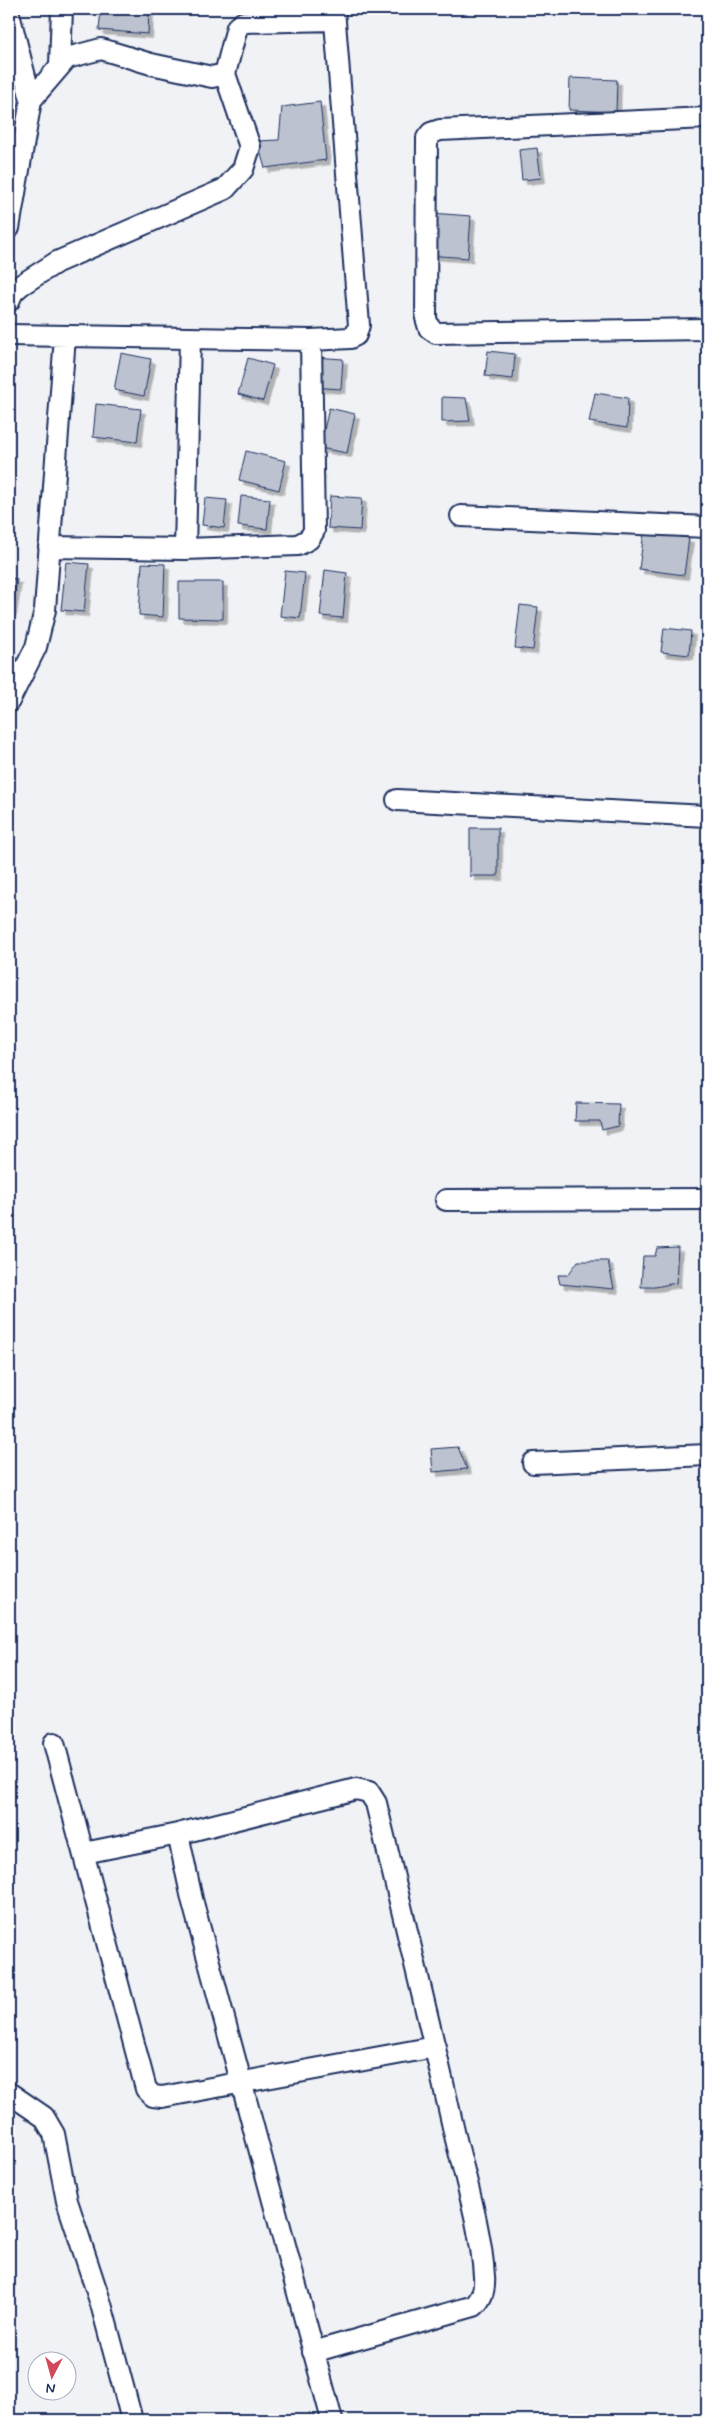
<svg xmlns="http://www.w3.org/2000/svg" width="716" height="2429" viewBox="0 0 716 2429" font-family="Mynerve,sans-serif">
<defs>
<filter id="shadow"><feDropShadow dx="4.5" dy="4.5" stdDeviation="0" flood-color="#0004"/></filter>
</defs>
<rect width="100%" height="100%" fill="#f1f2f5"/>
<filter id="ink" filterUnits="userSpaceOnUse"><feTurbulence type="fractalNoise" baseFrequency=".02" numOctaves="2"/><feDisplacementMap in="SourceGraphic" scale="10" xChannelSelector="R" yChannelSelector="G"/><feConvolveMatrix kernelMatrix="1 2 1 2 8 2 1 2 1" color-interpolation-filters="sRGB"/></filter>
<g filter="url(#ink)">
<path fill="#bcc2d0" stroke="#1b2f5e" filter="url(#shadow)" d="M101,9H149L148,34L99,30Z
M570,78L617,80L616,112L569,110Z
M320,102L326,160L265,168L257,141L279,140L282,107Z
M537,148L541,178L522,180L519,150Z
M431,213L471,216L468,258L427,255Z
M488,351L515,354L513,379L485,376Z
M121,353L151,359L144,396L114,390Z
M314,357L343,359L341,389L312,387Z
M248,358L273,365L263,401L238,394Z
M595,393L628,398L627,428L589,422Z
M442,397L466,398L470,421L442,422Z
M96,404L141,409L137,442L93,437Z
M329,408L355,414L347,453L320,448Z
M246,451L286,461L279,490L239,480Z
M241,496L270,499L267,529L238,526Z
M330,496L362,498L360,530L328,528Z
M205,498L227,500L224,528L202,525Z
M644,532L689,538L684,575L639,569Z
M66,562L89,564L84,612L61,610Z
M142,563L165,564L163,617L139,615Z
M325,570L347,573L343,618L320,616Z
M285,571L305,573L300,618L280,616Z
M9,578L17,579L12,611H9Z
M179,582H223V619L179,618Z
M520,605L538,607L533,650L515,648Z
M664,628L691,631L689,655L661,652Z
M470,828H498V876H470Z
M576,1103L619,1104L618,1126L602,1130L600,1121H575Z
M678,1247L676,1283L655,1287H641L643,1256H655L657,1248Z
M578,1261H608L614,1289L560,1284L558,1275H568Z
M458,1447L467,1469L433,1472L431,1449Z"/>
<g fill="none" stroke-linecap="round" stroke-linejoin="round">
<defs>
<path id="minor" d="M9,14L31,100L9,228
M60,65L62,9
M31,100L67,58L101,49L151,64L212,77L225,74
M707,118L440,130L431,133L427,138L426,318L429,328L436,333L707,329
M9,301L13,292L21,285L57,262L225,189L243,169L250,147L225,74L237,27L244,22L335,20
M9,335L311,340L350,338L356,335L359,325L334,9
M461,516L707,527
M49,547L185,549L298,545L309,539L314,531L311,340
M185,549L190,338
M9,701L36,647L45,610L65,336
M397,800L707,816
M446,1200L707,1199
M533,1463L707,1455
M54,1743L146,2089L153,2096L162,2097L435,2047
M178,1834L192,1899L332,2420
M84,1853L178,1834L356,1789L369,1792L376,1803C402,1911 429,2019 453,2127C464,2175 481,2227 484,2276C485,2288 483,2298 474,2306L313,2352
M9,2093L44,2117L54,2134L67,2201L101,2304L132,2420"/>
</defs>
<use href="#minor" stroke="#1b2f5e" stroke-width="24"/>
<use href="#minor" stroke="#fff" stroke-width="20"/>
</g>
</g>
<rect width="716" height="2429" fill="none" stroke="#fff" stroke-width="30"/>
<rect x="15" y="15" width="686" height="2399" fill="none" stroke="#1b2f5e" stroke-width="2" filter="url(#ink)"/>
<g transform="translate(52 2376) rotate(186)"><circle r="24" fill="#ffffff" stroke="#a4acbf"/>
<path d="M0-4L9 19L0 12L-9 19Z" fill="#d1495b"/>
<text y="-8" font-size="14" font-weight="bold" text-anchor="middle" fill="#1b2f5e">N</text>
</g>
</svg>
